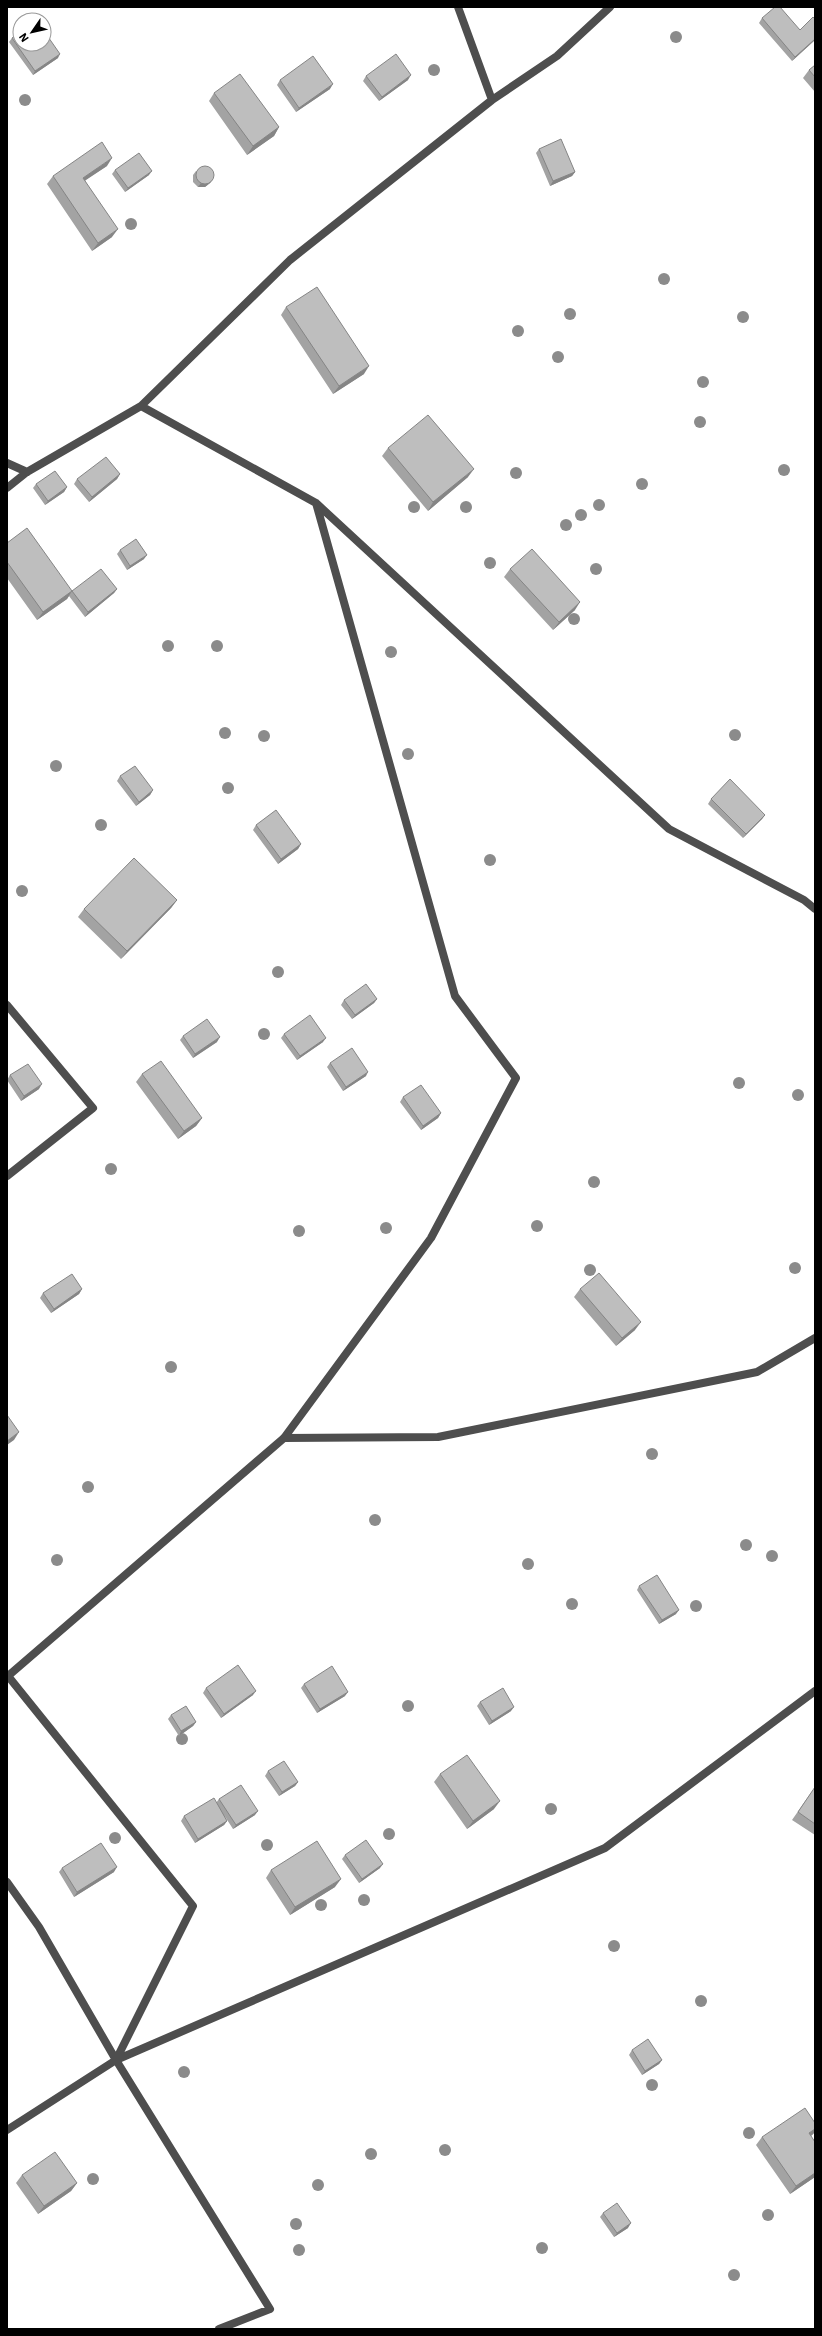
<svg xmlns="http://www.w3.org/2000/svg" width="822" height="2336" viewBox="0 0 822 2336" font-family="'IBM Plex Sans',sans-serif">
<rect width="100%" height="100%" fill="#fff"/>
<g fill="none" stroke-linecap="round" stroke-linejoin="round">
<path stroke="#4e4e4e" stroke-width="8" d="M458,7L492,100
M141,406L290,260L492,100L557,56L610,7
M7,463L27,472
M7,488L27,472L141,406L316,503L669,829L804,900L815,909
M7,1005L93,1108L7,1176
M284,1438L438,1437L757,1372L815,1338
M7,1882L39,1927L116,2060L270,2309L219,2329
M116,2060L193,1906L8,1676L284,1438L431,1238L516,1078L455,996L316,503
M7,2130L116,2060L605,1848L815,1691"/>
</g>
<g fill="#8b8b8b">
<circle cx="676" cy="37" r="6"/>
<circle cx="434" cy="70" r="6"/>
<circle cx="25" cy="100" r="6"/>
<circle cx="131" cy="224" r="6"/>
<circle cx="664" cy="279" r="6"/>
<circle cx="570" cy="314" r="6"/>
<circle cx="743" cy="317" r="6"/>
<circle cx="518" cy="331" r="6"/>
<circle cx="558" cy="357" r="6"/>
<circle cx="703" cy="382" r="6"/>
<circle cx="700" cy="422" r="6"/>
<circle cx="784" cy="470" r="6"/>
<circle cx="516" cy="473" r="6"/>
<circle cx="642" cy="484" r="6"/>
<circle cx="599" cy="505" r="6"/>
<circle cx="414" cy="507" r="6"/>
<circle cx="466" cy="507" r="6"/>
<circle cx="581" cy="515" r="6"/>
<circle cx="566" cy="525" r="6"/>
<circle cx="490" cy="563" r="6"/>
<circle cx="596" cy="569" r="6"/>
<circle cx="574" cy="619" r="6"/>
<circle cx="168" cy="646" r="6"/>
<circle cx="217" cy="646" r="6"/>
<circle cx="391" cy="652" r="6"/>
<circle cx="225" cy="733" r="6"/>
<circle cx="735" cy="735" r="6"/>
<circle cx="264" cy="736" r="6"/>
<circle cx="408" cy="754" r="6"/>
<circle cx="56" cy="766" r="6"/>
<circle cx="228" cy="788" r="6"/>
<circle cx="101" cy="825" r="6"/>
<circle cx="490" cy="860" r="6"/>
<circle cx="22" cy="891" r="6"/>
<circle cx="278" cy="972" r="6"/>
<circle cx="264" cy="1034" r="6"/>
<circle cx="739" cy="1083" r="6"/>
<circle cx="798" cy="1095" r="6"/>
<circle cx="111" cy="1169" r="6"/>
<circle cx="594" cy="1182" r="6"/>
<circle cx="537" cy="1226" r="6"/>
<circle cx="386" cy="1228" r="6"/>
<circle cx="299" cy="1231" r="6"/>
<circle cx="795" cy="1268" r="6"/>
<circle cx="590" cy="1270" r="6"/>
<circle cx="171" cy="1367" r="6"/>
<circle cx="652" cy="1454" r="6"/>
<circle cx="88" cy="1487" r="6"/>
<circle cx="375" cy="1520" r="6"/>
<circle cx="746" cy="1545" r="6"/>
<circle cx="772" cy="1556" r="6"/>
<circle cx="57" cy="1560" r="6"/>
<circle cx="528" cy="1564" r="6"/>
<circle cx="572" cy="1604" r="6"/>
<circle cx="696" cy="1606" r="6"/>
<circle cx="408" cy="1706" r="6"/>
<circle cx="182" cy="1739" r="6"/>
<circle cx="551" cy="1809" r="6"/>
<circle cx="389" cy="1834" r="6"/>
<circle cx="115" cy="1838" r="6"/>
<circle cx="267" cy="1845" r="6"/>
<circle cx="364" cy="1900" r="6"/>
<circle cx="321" cy="1905" r="6"/>
<circle cx="614" cy="1946" r="6"/>
<circle cx="701" cy="2001" r="6"/>
<circle cx="184" cy="2072" r="6"/>
<circle cx="652" cy="2085" r="6"/>
<circle cx="749" cy="2133" r="6"/>
<circle cx="445" cy="2150" r="6"/>
<circle cx="371" cy="2154" r="6"/>
<circle cx="93" cy="2179" r="6"/>
<circle cx="318" cy="2185" r="6"/>
<circle cx="768" cy="2215" r="6"/>
<circle cx="296" cy="2224" r="6"/>
<circle cx="542" cy="2248" r="6"/>
<circle cx="299" cy="2250" r="6"/>
<circle cx="734" cy="2275" r="6"/>
</g>
<path fill="#a3a3a3" d="M762,18L800,30L815,19V40L792,61L759,23Z
M12,38L58,58L33,75L9,42Z
M815,65V92L803,78L809,70Z
M366,76L408,80L379,101L363,81Z
M280,80L330,89L296,112L277,85Z
M214,93L279,127L274,136L247,155L209,101Z
M539,149L575,172L572,176L550,186L536,153Z
M107,166L85,180L112,237L92,251L47,184L53,176Z
M115,170L149,175L125,192L112,174Z
M196,171L213,178L210,183L205,187H198L193,182V175Z
M286,307L364,374L333,394L281,315Z
M388,448L468,477L428,511L382,456Z
M120,474L117,479L89,502L74,484L77,479Z
M36,484L67,487L64,492L45,505L33,488Z
M7,543L72,591L117,589L114,593L85,617L69,596L67,599L37,620L7,578Z
M120,550L144,559L127,570L117,554Z
M510,569L575,610L553,630L504,577Z
M120,776L153,790L150,795L136,806L117,781Z
M711,799L765,815L762,819L743,838L708,804Z
M256,825L301,844L298,849L278,864L253,830Z
M177,900L171,908L121,959L78,917L84,909Z
M377,999L374,1003L352,1019L341,1005L344,1000Z
M284,1034L323,1042L297,1060L281,1038Z
M183,1036L217,1042L193,1058L180,1040Z
M330,1063L366,1076L343,1091L327,1067Z
M142,1074L202,1118L196,1126L178,1139L136,1082Z
M10,1075L39,1089L21,1101L7,1080Z
M403,1097L441,1113L438,1118L421,1130L400,1102Z
M82,1289L79,1294L51,1313L40,1298L43,1293Z
M580,1289L635,1330L616,1346L574,1297Z
M639,1586L676,1614L659,1624L637,1590Z
M304,1684L345,1696L317,1713L301,1688Z
M206,1688L253,1695L221,1718L203,1693Z
M480,1702L511,1711L489,1725L477,1706Z
M171,1715L196,1722L193,1726L179,1736L168,1719Z
M268,1771L298,1782L295,1786L279,1796L265,1776Z
M440,1774L494,1809L467,1829L434,1782Z
M815,1787V1835L792,1820Z
M219,1799L255,1815L233,1829L224,1815L227,1821L224,1825L195,1843L181,1821L184,1816L216,1803Z
M345,1855L380,1868L359,1883L342,1859Z
M62,1868L114,1872L74,1897L59,1872Z
M271,1870L335,1887L290,1915L266,1878Z
M632,2050L662,2060L659,2064L642,2075L629,2055Z
M815,2123V2132L811,2136L815,2177L790,2194L756,2145L762,2137Z
M22,2175L77,2183L71,2191L38,2214L16,2183Z
M603,2213L628,2228L614,2237L600,2217Z"/>
<path fill="#858585" d="M815,39V40L792,61L795,57Z
M60,54L58,58L33,75L35,71Z
M411,75L408,80L379,101L382,97Z
M333,84L330,89L296,112L299,108Z
M279,127L274,136L247,155L253,146Z
M112,158L107,166L77,186L83,178Z
M152,171L149,175L125,192L128,188Z
M575,172L572,176L550,186L553,181Z
M213,178L210,183L205,187H198L201,183Z
M118,229L112,237L92,251L98,243Z
M369,366L364,374L333,394L339,386Z
M474,469L468,477L428,511L433,502Z
M120,474L117,479L89,502L92,497Z
M67,487L64,492L45,505L48,501Z
M147,555L144,559L127,570L130,566Z
M117,589L114,593L85,617L88,612Z
M72,591L67,599L37,620L43,612Z
M580,602L575,610L553,630L559,622Z
M153,790L150,795L136,806L139,802Z
M765,815L762,819L743,838L746,834Z
M301,844L298,849L278,864L281,859Z
M177,900L171,908L121,959L127,951Z
M377,999L374,1003L352,1019L355,1015Z
M220,1037L217,1042L193,1058L195,1054Z
M326,1038L323,1042L297,1060L300,1056Z
M368,1072L366,1076L343,1091L346,1087Z
M42,1084L39,1089L21,1101L24,1096Z
M441,1113L438,1118L421,1130L423,1126Z
M202,1118L196,1126L178,1139L184,1131Z
M82,1289L79,1294L51,1313L54,1309Z
M641,1322L635,1330L616,1346L622,1338Z
M19,1432L14,1440L7,1445V1441Z
M679,1610L676,1614L659,1624L662,1620Z
M256,1691L253,1695L221,1718L224,1714Z
M348,1692L345,1696L317,1713L320,1709Z
M514,1707L511,1711L489,1725L492,1721Z
M196,1722L193,1726L179,1736L181,1731Z
M298,1782L295,1786L279,1796L282,1792Z
M500,1801L494,1809L467,1829L473,1821Z
M258,1811L255,1815L233,1829L236,1825Z
M227,1821L224,1825L195,1843L198,1839Z
M383,1864L380,1868L359,1883L362,1879Z
M117,1867L114,1872L74,1897L77,1892Z
M341,1879L335,1887L290,1915L295,1907Z
M662,2060L659,2064L642,2075L645,2071Z
M815,2129V2132L812,2135L804,2141L809,2133Z
M815,2173V2177L790,2194L796,2186Z
M77,2183L71,2191L38,2214L44,2206Z
M631,2223L628,2228L614,2237L617,2233Z"/>
<path fill="#bebebe" stroke="#858585" d="M775,7H780L800,30L813,17L815,19V39L795,57L762,18Z
M44,31L60,54L35,71L12,38L20,32V44H44Z
M396,54L411,75L382,97L366,76Z
M313,56L333,84L299,108L280,80Z
M815,65V77L809,70Z
M240,74L279,127L253,146L214,93Z
M561,139L575,172L553,181L539,149Z
M102,142L112,158L83,178L118,229L98,243L53,176Z
M139,153L152,171L128,188L115,170Z
M196 175a9 9 0 1 1 18 0a9 9 0 1 1-18 0Z
M317,287L369,366L339,386L286,307Z
M428,415L474,469L433,502L388,448Z
M106,457L120,474L92,497L77,479Z
M55,471L67,487L48,501L36,484Z
M27,528L72,591L43,612L7,562V543Z
M136,539L147,555L130,566L120,550Z
M532,549L580,602L559,622L510,569Z
M101,569L117,589L88,612L72,591Z
M135,766L153,790L139,802L120,776Z
M730,779L765,815L746,834L711,799Z
M276,810L301,844L281,859L256,825Z
M134,858L177,900L127,951L84,909Z
M366,984L377,999L355,1015L344,1000Z
M310,1015L326,1038L300,1056L284,1034Z
M207,1019L220,1037L195,1054L183,1036Z
M352,1048L368,1072L346,1087L330,1063Z
M161,1061L202,1118L184,1131L142,1074Z
M28,1064L42,1084L24,1096L10,1075Z
M421,1085L441,1113L423,1126L403,1097Z
M599,1273L641,1322L622,1338L580,1289Z
M72,1274L82,1289L54,1309L43,1293Z
M7,1415L19,1432L7,1441Z
M657,1575L679,1610L662,1620L639,1586Z
M238,1665L256,1691L224,1714L206,1688Z
M332,1666L348,1692L320,1709L304,1684Z
M503,1688L514,1707L492,1721L480,1702Z
M186,1706L196,1722L181,1731L171,1715Z
M467,1755L500,1801L473,1821L440,1774Z
M284,1761L298,1782L282,1792L268,1771Z
M241,1785L258,1811L236,1825L219,1799Z
M815,1787V1824L798,1812Z
M214,1798L227,1821L198,1839L184,1816Z
M366,1840L383,1864L362,1879L345,1855Z
M317,1841L341,1879L295,1907L271,1870Z
M101,1843L117,1867L77,1892L62,1868Z
M648,2039L662,2060L645,2071L632,2050Z
M805,2108L815,2123V2129L809,2133L815,2142V2173L796,2186L762,2137Z
M55,2152L77,2183L44,2206L22,2175Z
M617,2203L631,2223L617,2233L603,2213Z"/>
<rect width="822" height="2336" fill="none" stroke="#000000" stroke-width="16"/>
<g transform="translate(32 32) rotate(236)"><circle r="19" fill="#ffffff" stroke="#999999"/>
<path d="M0-3L7 15L0 10L-7 15Z" fill="#000000"/>
<text y="-6" font-size="11" font-weight="bold" text-anchor="middle" fill="#000000">N</text>
</g>
</svg>
